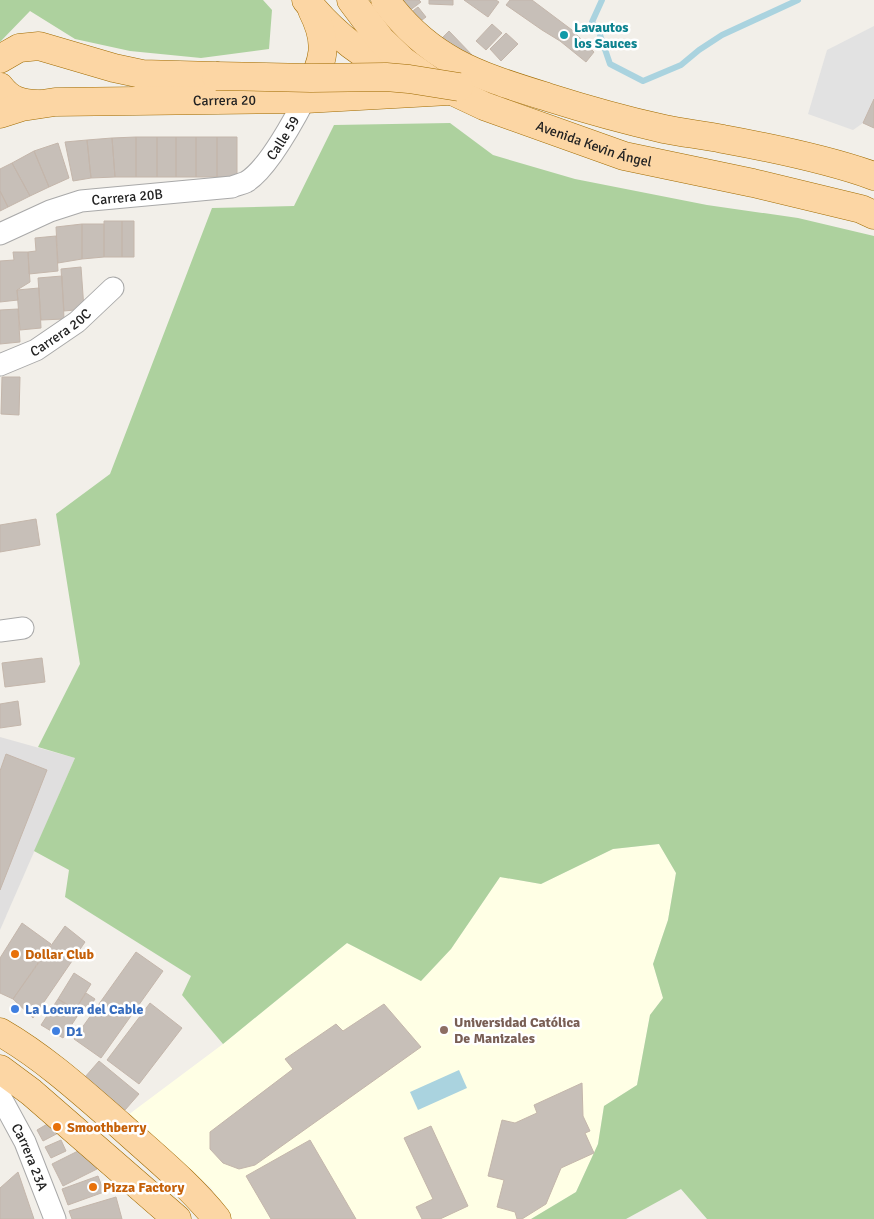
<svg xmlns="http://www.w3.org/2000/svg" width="874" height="1219" viewBox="0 0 874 1219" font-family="Signika,sans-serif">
<rect width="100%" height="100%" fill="#f2efe9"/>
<path fill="#e0dfdf" d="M0,737L75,758L0,930Z"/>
<path fill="#ffffe5" d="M659,844L676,873L668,920L653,964L663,998L650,1015L637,1085L604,1106L598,1144L576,1192L531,1219H232L211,1188L128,1115L223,1044L347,943L421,981L451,949L500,877L541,884L613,849Z"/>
<path fill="#add19e" d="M0,0H263L272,10L269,49L201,58L130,51L75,39L30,11L0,42Z
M450,123L493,155L575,179L707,205L798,218L874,236V1219H707L681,1189L626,1219H531L576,1192L598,1144L604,1106L637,1085L650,1015L663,998L653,964L668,920L676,873L659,844L613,849L541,884L500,877L451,949L421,981L347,943L223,1044L182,995L191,976L65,897L69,870L34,851L75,758L38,747L80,664L56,514L110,474L212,208L294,206L334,125Z"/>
<path fill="#e2e2e2" d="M874,26V99L863,123L853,130L808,114L827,50Z"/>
<path fill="#aad3df" d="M459,1070L467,1088L418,1110L410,1092Z"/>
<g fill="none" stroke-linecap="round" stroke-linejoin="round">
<path stroke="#aad3df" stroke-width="6" d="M602,0L592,22L599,32L610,64L643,81L681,65L699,50L722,35L798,0"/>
</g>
<path fill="#c7bfb8" stroke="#c4b6ab" d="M395,0H419L421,2L405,14Z
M429,0H453V5L429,4Z
M464,0H496L499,2L488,17Z
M510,0H532L572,30L594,52L586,62L560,41L542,30L506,5Z
M418,7L426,17L418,23L410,13Z
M492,24L502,33L486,50L476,41Z
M449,31L473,56L464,65L440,40Z
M506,33L518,44L501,61L490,49Z
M874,99V128L863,123Z
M136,137V177H115L112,138Z
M136,137H157V177H136Z
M157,137H176V177H157Z
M176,137H196V177H176Z
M196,137H217V177H196Z
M217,137H237V177H217Z
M112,138L115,177L91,178L87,140Z
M87,140L91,178L73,181L65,142Z
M58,143L69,178L49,187L34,151Z
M34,151L49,187L30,196L12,163Z
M12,163L30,196L8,207L0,191V169Z
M0,191L8,207L0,211Z
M104,221H122V257H104Z
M122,221H134V257H122Z
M82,224V259L58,263L56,227Z
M82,224H104V257L82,259Z
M56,236L58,271L29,274L28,252L36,251L35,238Z
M13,252H28L30,282L17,290L18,300L0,302V261L14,260Z
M81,267L84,309L64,311L61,269Z
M62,276L64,319L41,320L38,278Z
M39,288L41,328L20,330L17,290Z
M18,309L20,342L0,344V310Z
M2,377H20L19,415L1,414Z
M36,519L40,545L0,552V525Z
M42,658L45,682L5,687L2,663Z
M18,701L21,725L0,728V704Z
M6,754L47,770L0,890V771Z
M22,923L51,944L13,999L0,993V958Z
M65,926L85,942L33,1018L13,999Z
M136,952L163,971L101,1058L74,1039Z
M74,973L91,984L75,1010L58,999Z
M86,993L95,999L86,1013L77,1007Z
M58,999L80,1012L63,1038L41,1025Z
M150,1003L182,1028L139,1084L107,1060Z
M384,1004L421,1047L255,1165L239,1169L223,1163L210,1149V1132L293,1069L285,1059L336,1024L343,1031Z
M99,1061L139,1094L125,1110L85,1077Z
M582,1083L583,1116L590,1131L585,1133L594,1153L561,1168L546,1204L522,1219H517L515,1212L497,1207L504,1180L488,1176L502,1120L515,1123L537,1113L534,1105Z
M56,1119L62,1131L43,1141L37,1130Z
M431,1126L468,1206L440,1219H422L416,1207L433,1199L404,1138Z
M61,1140L66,1151L51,1158L45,1147Z
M310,1140L356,1219H271L246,1176Z
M86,1147L97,1169L63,1186L52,1164Z
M18,1172L34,1219H0V1188Z
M98,1176L104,1192L68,1205L62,1189Z
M116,1197L122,1219H72L69,1211Z"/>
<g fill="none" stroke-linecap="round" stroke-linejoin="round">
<defs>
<g id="minor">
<path id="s1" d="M0,234L50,211L81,201L232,187C236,185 242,184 246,182C267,170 294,120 305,99"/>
<path id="s2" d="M0,365L36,350L77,322L113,288"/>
<path d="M0,631L23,628"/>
<path id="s3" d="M0,1096L25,1142L55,1219"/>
</g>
<g id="major">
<path d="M306,0C331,32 368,62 406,76"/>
<path id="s4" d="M351,0L381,40L403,61L431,81L484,106L624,156L753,183L861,209L874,215"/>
<path d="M385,0C430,61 477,75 547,97C585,109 624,120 664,129C683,133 704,135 723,139C772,148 827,159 874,176"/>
<path d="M0,59L19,48L39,46L114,68L142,74L216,76"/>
<path d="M0,87C10,100 21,104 38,104"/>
<path d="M306,97C322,62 331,47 312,10"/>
<path id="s5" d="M0,114L22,107L55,102L305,99L449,91"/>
<path d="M0,1032C45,1058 82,1092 121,1126C154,1156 189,1184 217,1219"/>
<path d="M0,1069L31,1092L177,1219"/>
</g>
</defs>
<use href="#minor" stroke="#a9a9a9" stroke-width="23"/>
<use href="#major" stroke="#a06b00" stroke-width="29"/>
<use href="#minor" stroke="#fff" stroke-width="21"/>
<use href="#major" stroke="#fcd6a4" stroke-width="28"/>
<defs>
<path id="major-bridge" d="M216,76L311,78L386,77L409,79L459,87"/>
</defs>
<use href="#major-bridge" stroke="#a06b00" stroke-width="29" stroke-linecap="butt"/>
<use href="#major-bridge" stroke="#fcd6a4" stroke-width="28"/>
</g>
<circle fill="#0f9aa8" stroke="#fff" stroke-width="2" cx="564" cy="35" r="5"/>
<g fill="#e8710a" stroke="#fff" stroke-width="2">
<circle cx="15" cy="954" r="5"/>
<circle cx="57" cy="1127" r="5"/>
<circle cx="93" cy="1187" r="5"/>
</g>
<g fill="#3f7fe0" stroke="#fff" stroke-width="2">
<circle cx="15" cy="1009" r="5"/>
<circle cx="56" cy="1031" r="5"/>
</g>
<circle fill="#8d6e63" stroke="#fff" stroke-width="2" cx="444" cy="1030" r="5"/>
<g text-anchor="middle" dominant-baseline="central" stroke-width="5" stroke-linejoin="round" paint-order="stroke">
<g font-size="14" font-weight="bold" fill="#0d838f" stroke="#fff" text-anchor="start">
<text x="574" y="27">Lavautos<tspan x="574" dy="16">los Sauces</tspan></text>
</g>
<g font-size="14" fill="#222" stroke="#fff">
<text stroke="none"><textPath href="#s5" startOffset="226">Carrera 20</textPath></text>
<text stroke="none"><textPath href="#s1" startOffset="312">Calle 59</textPath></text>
<text stroke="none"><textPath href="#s4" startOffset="290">Avenida Kevin Ángel</textPath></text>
<text stroke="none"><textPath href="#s1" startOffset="134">Carrera 20B</textPath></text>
<text stroke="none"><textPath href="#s2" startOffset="69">Carrera 20C</textPath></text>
<text stroke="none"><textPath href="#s3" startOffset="68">Carrera 23A</textPath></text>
</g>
<g font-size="14" font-weight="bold" fill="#c56008" stroke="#fff" text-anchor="start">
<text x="25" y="954">Dollar Club</text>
<text x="67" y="1127">Smoothberry</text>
<text x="103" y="1187">Pizza Factory</text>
</g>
<g font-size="14" font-weight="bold" fill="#366cbe" stroke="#fff" text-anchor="start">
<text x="25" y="1009">La Locura del Cable</text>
<text x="66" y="1031">D1</text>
</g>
<g font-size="14" font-weight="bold" fill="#785e54" stroke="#fff" text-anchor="start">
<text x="454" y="1022">Universidad Católica<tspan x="454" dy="16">De Manizales</tspan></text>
</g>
</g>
</svg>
